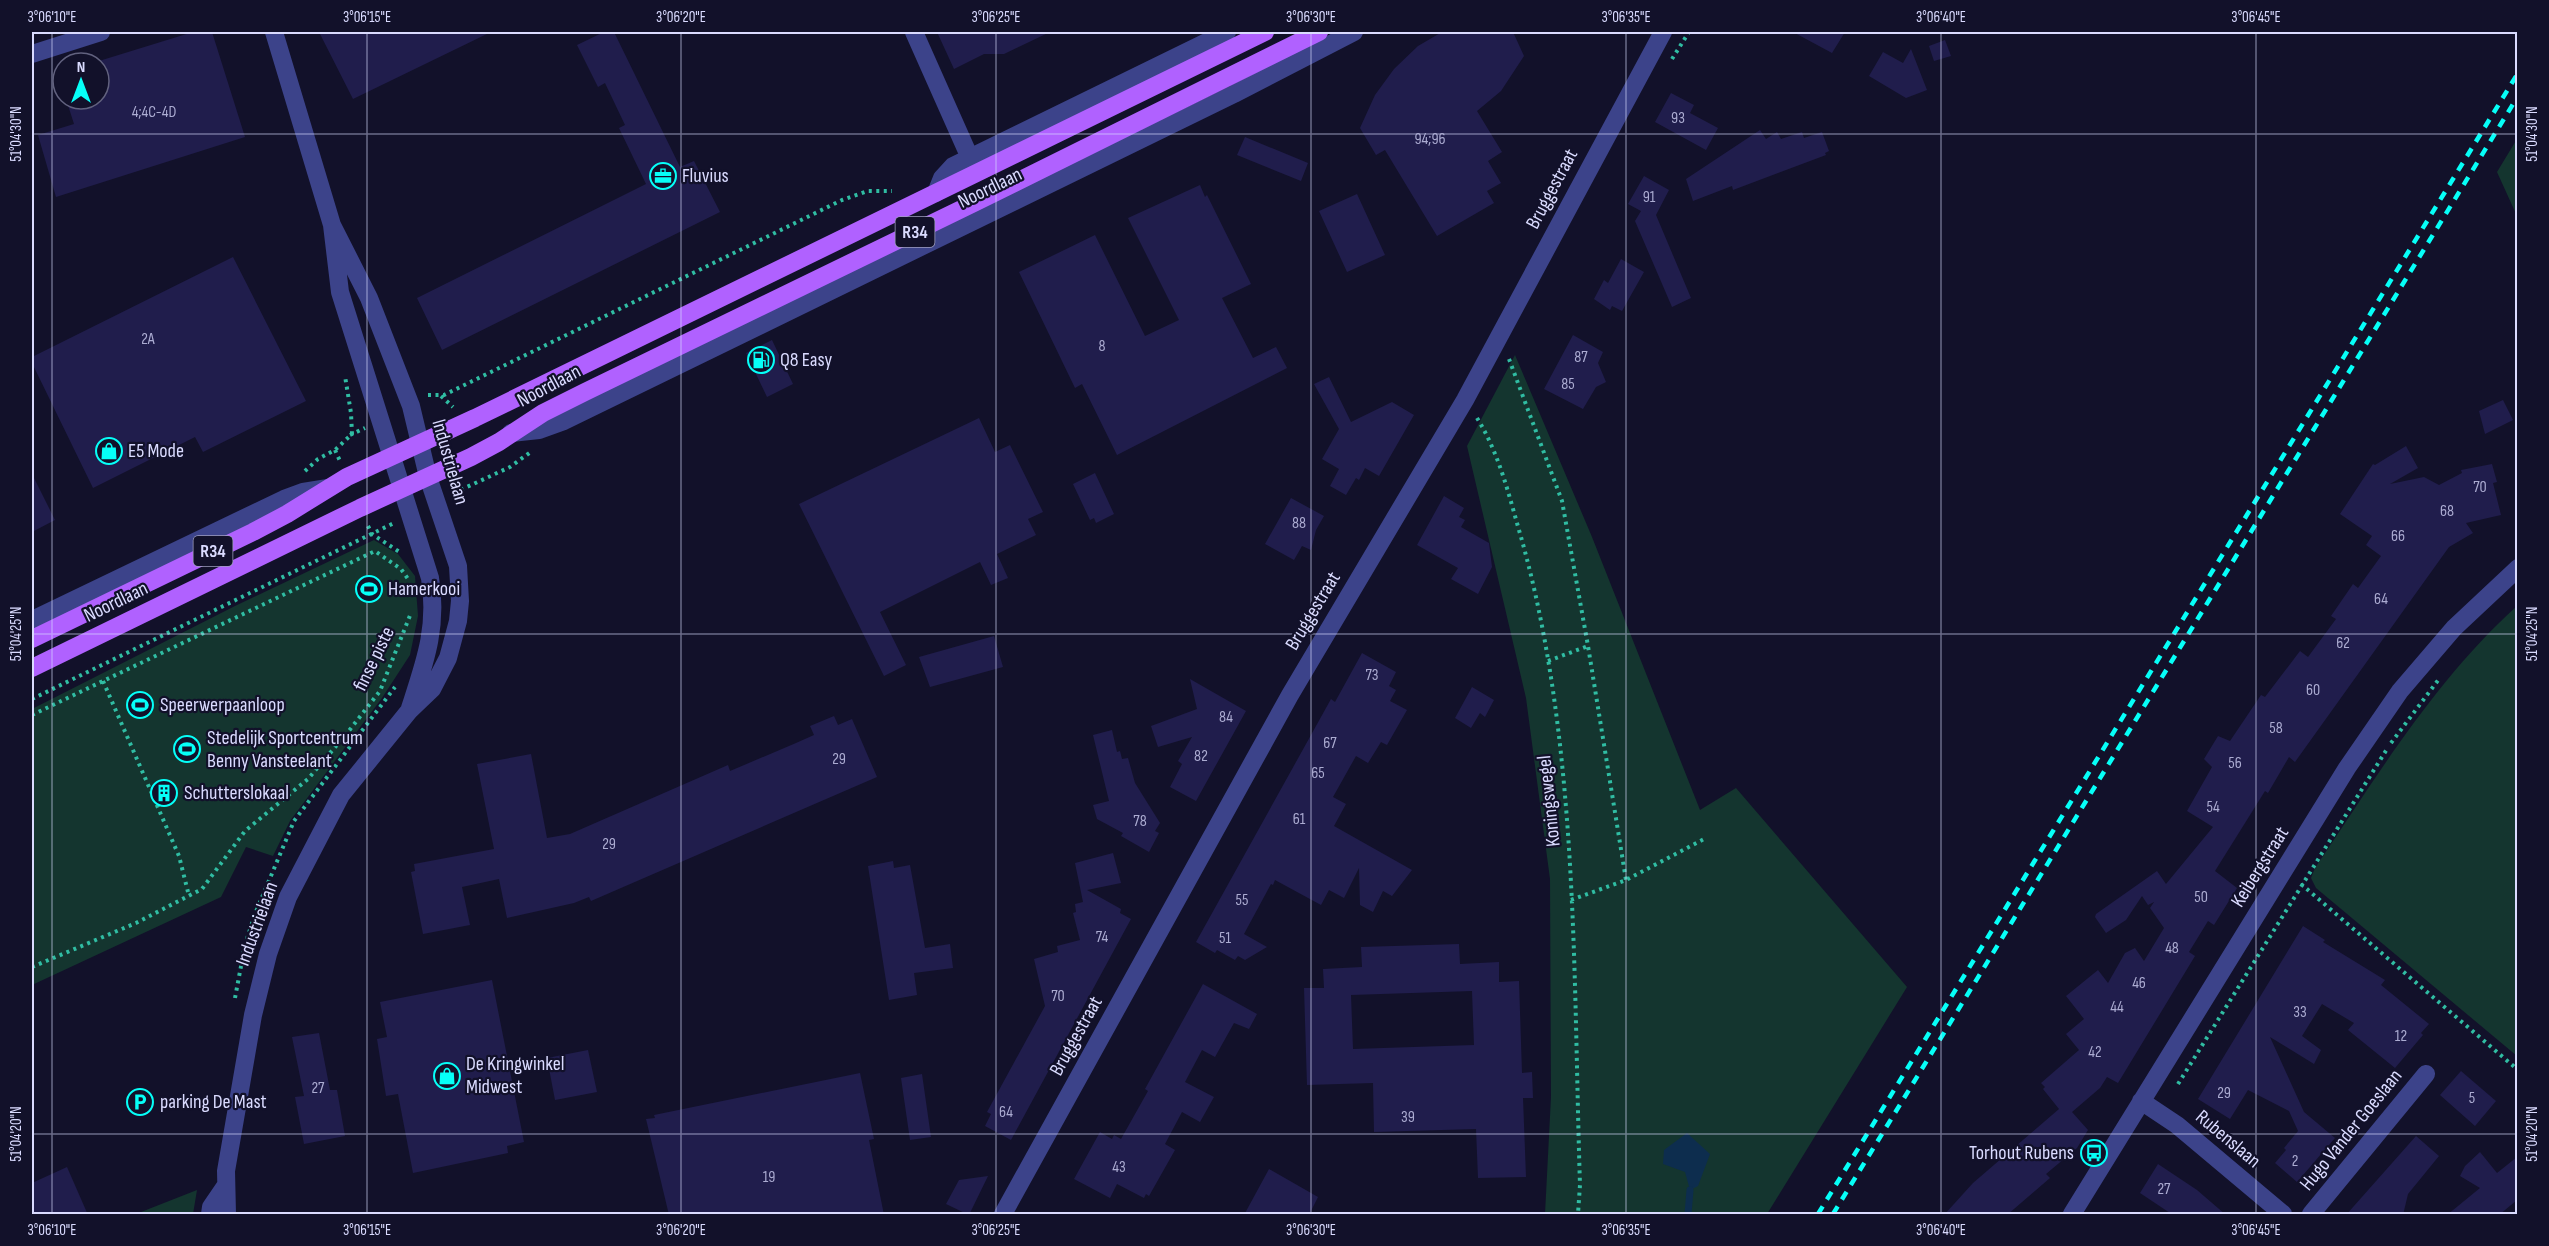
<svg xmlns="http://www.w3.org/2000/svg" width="2549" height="1246" viewBox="0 0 2549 1246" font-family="'Sofia Sans Condensed',sans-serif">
<rect width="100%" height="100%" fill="#12112a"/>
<path fill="#14352f" d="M2517,139V216L2497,172Z
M1515,355L1592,537L1700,810L1736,788L1907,987L1767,1214H1545L1551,1097L1550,879L1526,698L1467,446Z
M374,540L398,554L415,576L418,616L410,655L382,698L290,821L273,856L246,847L221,897L32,985V709L235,606Z
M2517,606V1056L2316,888L2311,878L2315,868C2377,776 2435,680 2517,606Z
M197,1190L193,1214H136Z"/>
<path fill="#0d2d4e" d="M1687,1133L1710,1154L1698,1186L1690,1190L1685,1172L1663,1164L1664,1150Z"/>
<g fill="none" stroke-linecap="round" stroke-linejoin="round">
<path stroke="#0d2d4e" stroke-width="7" d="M1688,1214L1690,1190"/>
</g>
<path fill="#201d4c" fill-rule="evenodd" d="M193,32H212L245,137L56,197L38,135L74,124L66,99H99V61Z
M319,32H491L353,99Z
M604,32H614L680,167L694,161L720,212L442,350L417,298L646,184L619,128L625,125L605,83L598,87L577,45Z
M937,32H1050L1004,54H984L954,69Z
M1442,32H1513L1524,56L1501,91L1477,111L1502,152L1488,161L1501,183L1487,191L1494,203L1437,236L1385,150L1376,155L1360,128L1375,95L1394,69L1418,46Z
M1793,32H1845L1832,53Z
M1945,40L1951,56L1934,61L1929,46Z
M1911,49L1927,90L1906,98L1869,76L1883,52L1903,63Z
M1671,93L1694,105L1690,113L1718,128L1706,150L1655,122Z
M1760,130L1766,139L1777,132L1781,139L1802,132L1804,138L1822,132L1829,151L1825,153L1826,155L1733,190L1732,186L1693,201L1686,179Z
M1245,137L1308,163L1301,181L1237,155Z
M1644,176L1669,190L1656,215L1691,298L1672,307L1635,221L1641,211L1628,204Z
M1200,185L1205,197L1207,195L1251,284L1222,298L1253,358L1276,347L1287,368L1117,455L1082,384L1075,388L1019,272L1095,235L1145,336L1179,320L1128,218Z
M1357,194L1385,255L1347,272L1319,211Z
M233,257L306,401L203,452L195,437L93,488L32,363V357Z
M1621,259L1644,272L1622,311L1612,306L1610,310L1594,299L1604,280L1608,283Z
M1573,335L1603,352L1598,363L1606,382L1596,387L1583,409L1544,389Z
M772,340L793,384L767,397L746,353Z
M1329,377L1351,422L1392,402L1414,415L1379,476L1365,468L1359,480L1356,478L1346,495L1330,486L1339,469L1322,459L1339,429L1314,384Z
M2503,400L2513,420L2485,434L2479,411Z
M979,418L995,452L1010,445L1043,512L1028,519L1036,535L997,554L1008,578L991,585L980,562L880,612L906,665L884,676L799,504Z
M2406,446L2418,468L2390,484L2424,477L2439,485L2462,473L2461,470L2492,464L2497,482L2493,483L2501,515L2466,523L2473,533L2449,547L2295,762L2289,757L2268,793L2265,791L2215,871L2237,888L2214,925L2208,921L2189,952L2195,956L2118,1083L2107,1077L2100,1088L2072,1112L2088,1130L2077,1148L2046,1174L2050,1178L2007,1215H1944L1973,1183L2059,1109L2043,1089L2045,1087L2041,1083L2079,1050L2066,1034L2084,1019L2066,996L2098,970L2108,983L2125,953L2135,948L2144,961L2164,928L2150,908L2154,902L2148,905L2142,896L2126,920L2106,933L2095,917L2096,914L2157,871L2166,884L2213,827L2187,811L2212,767L2204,759L2218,736L2230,741L2261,695L2265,697L2300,651L2308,657L2336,619L2331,616L2353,584L2358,588L2381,556L2366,545L2372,536L2340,514L2373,464L2375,465Z
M1095,473L1114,514L1096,523L1094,518L1090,520L1073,484Z
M32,474L55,520L32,532Z
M1444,496L1464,508L1459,517L1465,520L1461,527L1489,543L1492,567L1478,594L1451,579L1458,568L1417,545Z
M1291,498L1324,516L1316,530L1311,550L1302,546L1294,560L1265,544Z
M994,636L1003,667L930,687L919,657Z
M1362,653L1396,672L1389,686L1396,690L1390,701L1407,710L1387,745L1381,742L1368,763L1356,756L1333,797L1346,804L1334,826L1412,870L1392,896L1383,891L1373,912L1360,905L1359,868L1344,898L1329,890L1321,905L1275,880L1273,885L1271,884L1244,934L1267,947L1245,960L1238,956L1235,960L1217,950L1215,953L1196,942L1331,699L1335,702Z
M1190,679L1246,711L1196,801L1170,787L1182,764L1178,761L1192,737L1158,747L1151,726L1197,709Z
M1472,687L1494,700L1485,717L1480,713L1471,728L1455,718Z
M834,716L838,725L852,719L877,777L591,901L589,897L574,903L507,918L499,879L462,887L470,925L423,934L411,872L415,871L414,864L494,849L477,764L531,754L547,838L570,834L728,765L730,771L796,743L814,735L810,726Z
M1112,730L1117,752L1120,751L1122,759L1128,758L1135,783L1160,823L1155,831L1159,833L1149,852L1121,836L1123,833L1097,819L1093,805L1109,801L1093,735Z
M1113,853L1121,883L1087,890L1121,909L1120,913L1131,919L1011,1140L985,1126L991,1114L987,1112L1045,1006L1034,959L1058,952L1057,946L1080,940L1073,913L1076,912L1075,904L1083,902L1075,863Z
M893,861L894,868L910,865L925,948L950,944L953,968L914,973L917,995L889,1000L868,866Z
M2303,926L2325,940L2323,942L2385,980L2381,985L2429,1024L2421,1033L2423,1035L2395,1068L2348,1030L2354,1023L2322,1004L2302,1036L2321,1050L2314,1064L2270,1037L2304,1112L2335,1138L2297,1182L2275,1163L2286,1150L2284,1148L2298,1131L2289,1111L2248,1090L2230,1119L2198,1099Z
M1459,944L1460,964L1499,962V982L1519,981L1522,1073L1532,1072L1533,1098H1523L1526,1177L1478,1178L1476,1129L1374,1132L1373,1083L1307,1085L1304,988H1324L1323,969L1362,967L1361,947ZM1472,991L1474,1045L1353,1049L1351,995Z
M492,980L524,1142L507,1146L508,1153L413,1173L398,1094L386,1096L377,1039L387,1037L380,1002Z
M1203,984L1257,1014L1249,1029L1234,1023L1215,1057L1202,1050L1185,1082L1214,1097L1200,1122L1182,1112L1165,1144L1175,1150L1149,1196L1146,1194L1144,1198L1117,1184L1110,1198L1074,1179L1100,1132L1112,1139L1114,1135L1121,1139L1148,1091L1145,1089Z
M319,1033L330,1090H337L345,1136L304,1144L295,1097L304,1096L292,1037Z
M588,1050L597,1092L555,1100L547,1058Z
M2461,1071L2496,1101L2475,1126L2440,1095Z
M860,1073L874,1139L869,1140L884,1215H669L646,1119L655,1118L654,1115Z
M922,1074L931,1137L910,1140L901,1078Z
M2416,1136L2439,1156L2408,1194L2403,1215H2346Z
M2480,1152L2497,1173L2517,1157V1200L2499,1215H2447L2480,1188L2460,1176L2465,1166Z
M2158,1164L2197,1190L2226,1215H2173L2140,1193Z
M67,1167L88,1215H32V1183Z
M1269,1169L1318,1197L1309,1215H1244Z
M988,1176L969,1215L946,1204L959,1180Z"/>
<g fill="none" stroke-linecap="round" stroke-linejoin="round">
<path stroke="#30bda3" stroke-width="4" stroke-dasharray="3 4.5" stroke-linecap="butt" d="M1672,59L1689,32
M1509,359L1562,501L1588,646L1626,880
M428,395H444L842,200L868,191H892
M441,396L453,407
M1477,418C1500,455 1509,496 1521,537C1579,744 1573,972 1580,1185L1578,1214
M350,435L365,428
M335,450L340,461
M305,471L318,459L335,450L352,434L351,413L345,376
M454,493L510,467L532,451
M368,526L372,534L401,553
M1548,661L1588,646
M103,681L179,856L189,896
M32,699L394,523
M32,715L375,551L401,569L408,579
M2391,743L2439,679
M2301,884L2518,1070
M1571,900L1626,880L1706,838
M32,967L136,923L202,889L245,831L308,779L348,732L380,691L411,613
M235,998L245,945L255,914L294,821L395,687
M2178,1084L2387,749"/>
<path stroke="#3c438a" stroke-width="18" d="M274,32L332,225L340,292L430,578C438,627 425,662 410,708
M914,32L970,158
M32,54L101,32
M936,193L942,178L953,166L1227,32
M511,433L539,430L564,421L1234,94L1354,32
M32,620L284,499L303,492L328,488
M2141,1101L2177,1125L2283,1214
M210,1214L211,1207L226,1185
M227,1214L226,1171L253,1015L268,954L288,897L341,795L409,711L432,689L448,658L458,621L460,601L458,566L428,477L411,406L369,298L332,225
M1003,1214L1290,695L1465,400L1663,32
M2072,1214L2347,768L2400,691L2454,628L2518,568
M2311,1214L2426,1074"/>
<path stroke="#b061ff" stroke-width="18" d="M32,639L253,532L287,514L347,477L475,418L1265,32
M32,668L360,508L471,457L499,442L543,413L585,392L976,202L1319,32"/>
<path stroke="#06fff8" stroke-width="4.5" stroke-dasharray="9 8" stroke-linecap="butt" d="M1818,1214L2518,73
M1833,1214L2518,96"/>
</g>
<path fill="none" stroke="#dadbff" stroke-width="1.5" stroke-opacity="0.45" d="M52,32V1214M367,32V1214M681,32V1214M996,32V1214M1311,32V1214M1626,32V1214M1941,32V1214M2256,32V1214M32,134H2518M32,634H2518M32,1134H2518"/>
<defs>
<symbol id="office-ring" viewBox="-11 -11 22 22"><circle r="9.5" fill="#12112a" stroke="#06fff8" stroke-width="1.5"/><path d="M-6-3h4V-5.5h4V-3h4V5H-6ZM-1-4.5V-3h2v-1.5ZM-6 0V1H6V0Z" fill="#06fff8"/></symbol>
<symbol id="fuel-ring" viewBox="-11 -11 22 22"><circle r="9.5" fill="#12112a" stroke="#06fff8" stroke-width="1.5"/><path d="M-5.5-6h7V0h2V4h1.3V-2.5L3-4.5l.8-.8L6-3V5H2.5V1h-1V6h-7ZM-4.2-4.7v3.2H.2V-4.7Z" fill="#06fff8"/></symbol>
<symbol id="shop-ring" viewBox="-11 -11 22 22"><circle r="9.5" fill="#12112a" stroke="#06fff8" stroke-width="1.5"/><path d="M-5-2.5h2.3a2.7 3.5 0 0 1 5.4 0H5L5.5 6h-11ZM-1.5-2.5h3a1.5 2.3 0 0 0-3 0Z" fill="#06fff8"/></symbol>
<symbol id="stadium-ring" viewBox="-11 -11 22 22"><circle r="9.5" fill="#12112a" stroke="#06fff8" stroke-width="1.5"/><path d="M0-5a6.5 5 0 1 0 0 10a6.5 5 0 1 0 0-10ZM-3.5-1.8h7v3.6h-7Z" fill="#06fff8"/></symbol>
<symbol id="building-ring" viewBox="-11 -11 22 22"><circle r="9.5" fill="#12112a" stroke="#06fff8" stroke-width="1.5"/><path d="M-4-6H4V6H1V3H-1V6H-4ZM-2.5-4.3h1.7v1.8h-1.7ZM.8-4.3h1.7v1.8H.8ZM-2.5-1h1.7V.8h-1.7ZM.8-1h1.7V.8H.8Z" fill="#06fff8"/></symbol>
<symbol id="parking-ring" viewBox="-11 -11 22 22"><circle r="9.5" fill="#12112a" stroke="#06fff8" stroke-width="1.5"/><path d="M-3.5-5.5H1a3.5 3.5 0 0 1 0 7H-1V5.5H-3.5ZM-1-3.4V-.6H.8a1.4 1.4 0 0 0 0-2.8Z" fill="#06fff8"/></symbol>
<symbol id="bus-ring" viewBox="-11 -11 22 22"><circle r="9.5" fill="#12112a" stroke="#06fff8" stroke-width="1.5"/><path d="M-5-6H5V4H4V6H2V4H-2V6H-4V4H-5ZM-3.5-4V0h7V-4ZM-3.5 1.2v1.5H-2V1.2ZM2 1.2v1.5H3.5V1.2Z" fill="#06fff8"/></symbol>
</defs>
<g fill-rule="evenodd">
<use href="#office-ring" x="648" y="161" width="30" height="30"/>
<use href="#fuel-ring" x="746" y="345" width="30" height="30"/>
<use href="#shop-ring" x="94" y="436" width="30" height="30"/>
<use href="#stadium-ring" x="354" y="574" width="30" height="30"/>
<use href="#stadium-ring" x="125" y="690" width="30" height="30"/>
<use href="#stadium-ring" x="172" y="734" width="30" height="30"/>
<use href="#building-ring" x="149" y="778" width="30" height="30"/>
<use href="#shop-ring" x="432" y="1061" width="30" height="30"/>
<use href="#parking-ring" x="125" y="1087" width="30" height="30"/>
<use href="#bus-ring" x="2079" y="1138" width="30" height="30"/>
</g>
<g text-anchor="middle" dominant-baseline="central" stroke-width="4.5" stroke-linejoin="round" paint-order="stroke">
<g font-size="16" fill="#acacd2">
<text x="154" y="112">4;4C-4D</text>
<text x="1678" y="118">93</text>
<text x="1430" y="139">94;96</text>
<text x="1649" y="197">91</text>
<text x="148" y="339">2A</text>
<text x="1102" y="346">8</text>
<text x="1581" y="357">87</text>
<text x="1568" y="384">85</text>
<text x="2480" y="487">70</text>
<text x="2447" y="511">68</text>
<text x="1299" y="523">88</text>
<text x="2398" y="536">66</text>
<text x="2381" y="599">64</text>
<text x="2343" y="643">62</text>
<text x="1372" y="675">73</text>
<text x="2313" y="690">60</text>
<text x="1226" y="717">84</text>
<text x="2276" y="728">58</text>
<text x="1330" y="743">67</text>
<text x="1201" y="756">82</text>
<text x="839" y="759">29</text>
<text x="2235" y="763">56</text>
<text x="1318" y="773">65</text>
<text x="2213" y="807">54</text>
<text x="1299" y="819">61</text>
<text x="1140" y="821">78</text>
<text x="609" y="844">29</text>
<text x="2201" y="897">50</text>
<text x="1242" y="900">55</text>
<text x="1102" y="937">74</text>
<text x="1225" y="938">51</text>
<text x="2172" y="948">48</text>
<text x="2139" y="983">46</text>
<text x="1058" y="996">70</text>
<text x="2117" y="1007">44</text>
<text x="2300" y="1012">33</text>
<text x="2401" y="1036">12</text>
<text x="2095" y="1052">42</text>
<text x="318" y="1088">27</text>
<text x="2224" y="1093">29</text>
<text x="2472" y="1098">5</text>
<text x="1006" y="1112">64</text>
<text x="1408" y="1117">39</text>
<text x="2295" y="1161">2</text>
<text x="1119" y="1167">43</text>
<text x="769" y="1177">19</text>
<text x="2164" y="1189">27</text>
</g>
<g fill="#12112a" stroke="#9e9ebf" stroke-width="1.5">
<rect x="895.5" y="217" width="39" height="30" rx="4.5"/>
<rect x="193.5" y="536" width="39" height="30" rx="4.5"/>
</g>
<g font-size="18" font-weight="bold" fill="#dadbff">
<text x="915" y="232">R34</text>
<text x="213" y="551">R34</text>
</g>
<g font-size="20" fill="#dadbff" stroke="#12112a" text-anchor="start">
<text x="682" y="176">Fluvius</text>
<text x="780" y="360">Q8 Easy</text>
<text x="128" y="451">E5 Mode</text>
<text x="388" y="589">Hamerkooi</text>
<text x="160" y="705">Speerwerpaanloop</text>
<text x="207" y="738">Stedelijk Sportcentrum<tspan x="207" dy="23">Benny Vansteelant</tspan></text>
<text x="184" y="793">Schutterslokaal</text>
<text x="466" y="1064">De Kringwinkel<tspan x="466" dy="23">Midwest</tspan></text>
<text x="160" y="1102">parking De Mast</text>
<text x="2074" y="1153" text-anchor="end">Torhout Rubens</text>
</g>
<g font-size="20" fill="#dadbff" stroke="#12112a">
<text transform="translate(990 188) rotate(-26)">Noordlaan</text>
<text transform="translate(1552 189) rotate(-62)">Bruggestraat</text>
<text transform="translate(549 386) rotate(-28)">Noordlaan</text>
<text transform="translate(450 462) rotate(74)">Industrielaan</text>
<text transform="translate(116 602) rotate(-26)">Noordlaan</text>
<text transform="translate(1313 611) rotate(-59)">Bruggestraat</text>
<text transform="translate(374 659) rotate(-64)">finse piste</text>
<text transform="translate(1549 801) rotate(-96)">Koningswegel</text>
<text transform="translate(2260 867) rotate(-58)">Keibergstraat</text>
<text transform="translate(257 924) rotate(-70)">Industrielaan</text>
<text transform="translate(1076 1036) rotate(-61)">Bruggestraat</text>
<text transform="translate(2351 1130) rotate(-51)">Hugo Vander Goeslaan</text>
<text transform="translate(2228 1139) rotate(40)">Rubenslaan</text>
</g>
</g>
<rect width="2549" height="1246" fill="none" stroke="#12112a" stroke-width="66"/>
<g transform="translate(81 81)"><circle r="28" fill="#12112a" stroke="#62627f" stroke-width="1.5"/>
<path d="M0-4.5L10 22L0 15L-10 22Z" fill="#06fff8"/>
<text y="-9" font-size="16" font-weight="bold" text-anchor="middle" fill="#dadbff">N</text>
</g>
<rect x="33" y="33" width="2483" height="1180" fill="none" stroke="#dadbff" stroke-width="2"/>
<g font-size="15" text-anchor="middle" fill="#dadbff">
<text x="52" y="22">3°06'10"E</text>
<text x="367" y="22">3°06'15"E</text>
<text x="681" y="22">3°06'20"E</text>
<text x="996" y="22">3°06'25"E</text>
<text x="1311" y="22">3°06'30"E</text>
<text x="1626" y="22">3°06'35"E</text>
<text x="1941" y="22">3°06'40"E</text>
<text x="2256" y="22">3°06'45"E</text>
<text transform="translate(16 134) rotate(-90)" y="5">51°04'30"N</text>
<text transform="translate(2532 134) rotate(-90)" y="5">51°04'30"N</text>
<text transform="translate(16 634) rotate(-90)" y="5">51°04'25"N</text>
<text transform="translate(2532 634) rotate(-90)" y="5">51°04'25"N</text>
<text transform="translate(16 1134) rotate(-90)" y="5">51°04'20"N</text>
<text transform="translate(2532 1134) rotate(-90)" y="5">51°04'20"N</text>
<text x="52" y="1235">3°06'10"E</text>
<text x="367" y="1235">3°06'15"E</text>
<text x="681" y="1235">3°06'20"E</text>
<text x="996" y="1235">3°06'25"E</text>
<text x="1311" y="1235">3°06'30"E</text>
<text x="1626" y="1235">3°06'35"E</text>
<text x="1941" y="1235">3°06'40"E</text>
<text x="2256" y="1235">3°06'45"E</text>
</g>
</svg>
